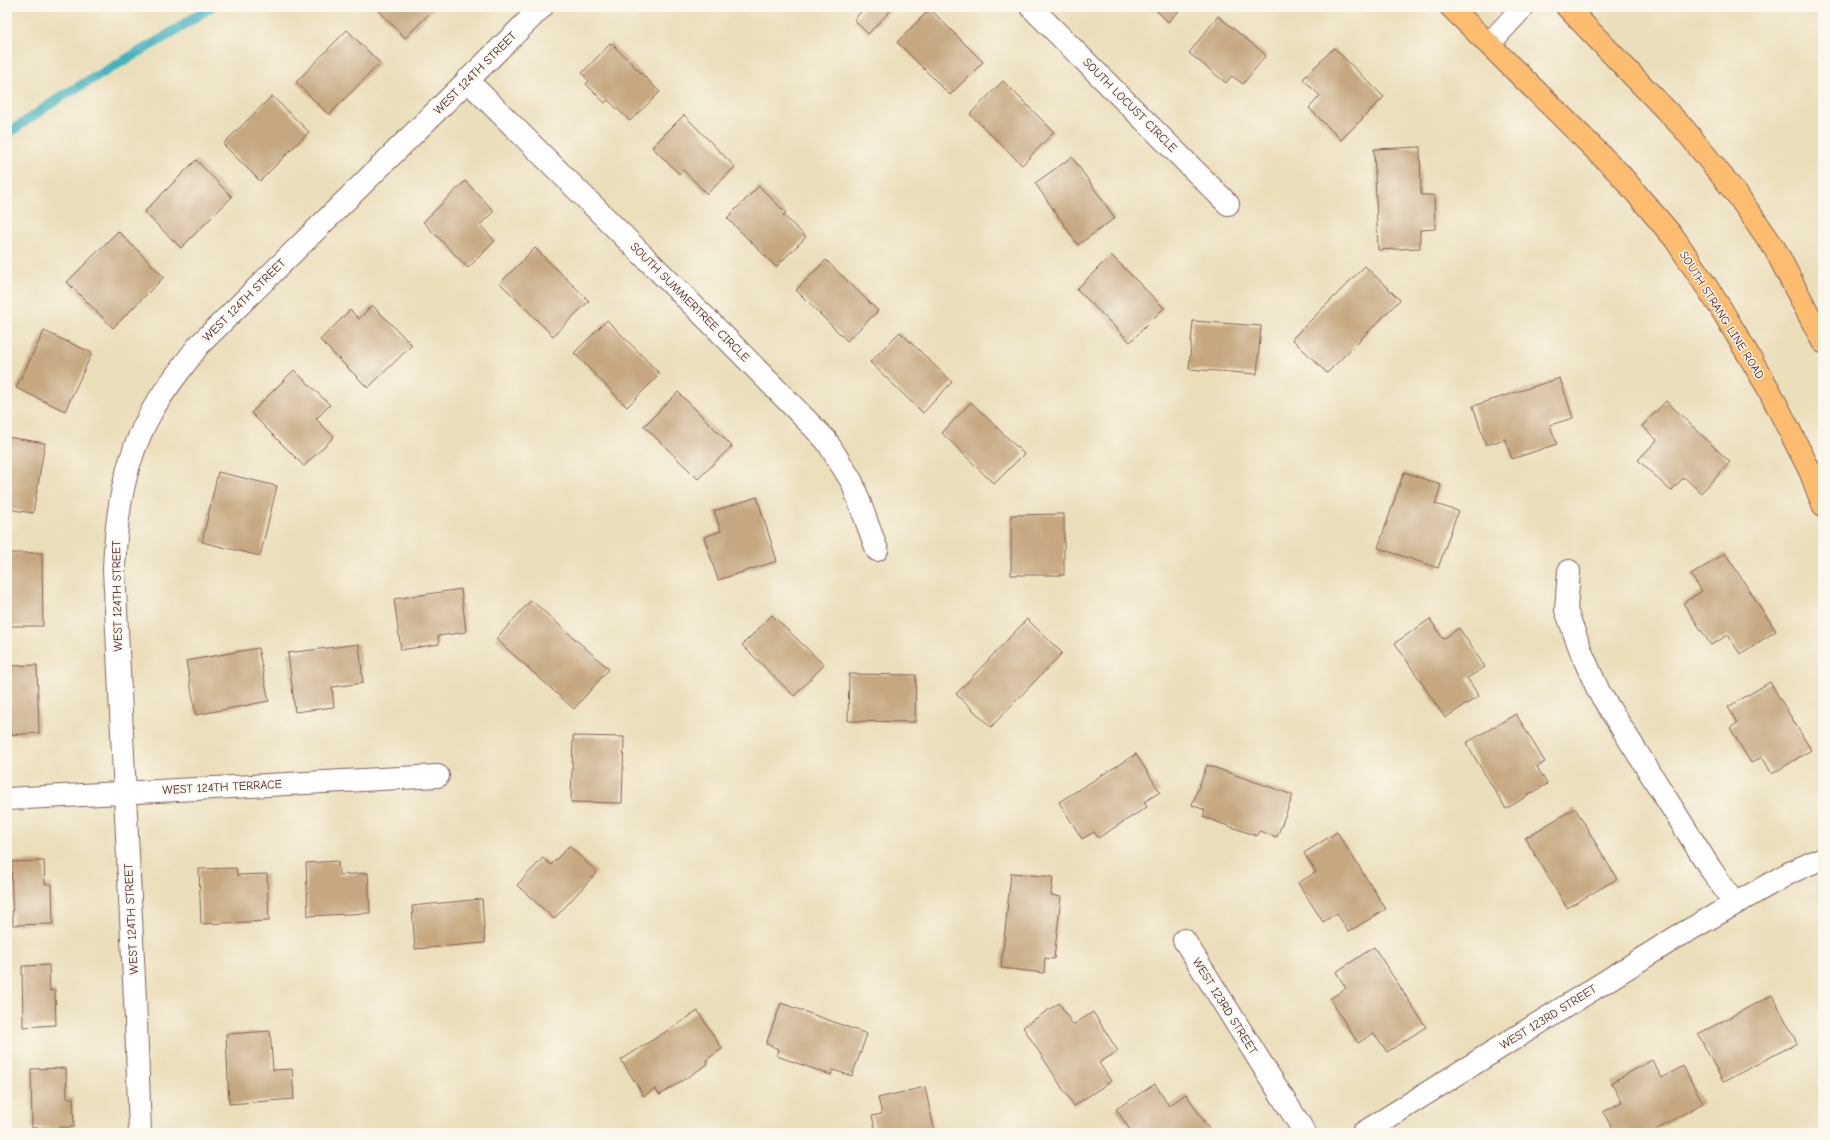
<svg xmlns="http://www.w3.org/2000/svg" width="1830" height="1140" viewBox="0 0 1830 1140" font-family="'Comic Neue',sans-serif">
<rect width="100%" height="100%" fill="#fbf7ec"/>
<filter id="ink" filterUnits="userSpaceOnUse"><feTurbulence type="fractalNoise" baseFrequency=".025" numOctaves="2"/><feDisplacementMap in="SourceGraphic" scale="8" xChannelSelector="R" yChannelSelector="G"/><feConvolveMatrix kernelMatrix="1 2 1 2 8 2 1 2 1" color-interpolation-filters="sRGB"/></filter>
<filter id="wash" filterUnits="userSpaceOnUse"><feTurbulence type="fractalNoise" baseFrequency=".012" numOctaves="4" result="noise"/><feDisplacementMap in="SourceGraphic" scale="16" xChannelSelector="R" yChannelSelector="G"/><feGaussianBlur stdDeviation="0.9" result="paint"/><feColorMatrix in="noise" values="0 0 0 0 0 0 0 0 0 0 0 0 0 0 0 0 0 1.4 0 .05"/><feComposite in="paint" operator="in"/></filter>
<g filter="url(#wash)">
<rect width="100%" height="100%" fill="#ebdeba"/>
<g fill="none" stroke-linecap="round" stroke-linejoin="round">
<path stroke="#43b2bd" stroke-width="10" d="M7,134L59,98L163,38L211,7"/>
</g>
<g id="blocks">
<path fill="#c6a780" d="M375,7H436L405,38Z
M865,7H894L868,34L854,20Z
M1153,7H1183L1168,22Z
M930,9L983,62L950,95L897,42Z
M1218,16L1266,55L1243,84L1232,76L1226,83L1189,53Z
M347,30L380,63L329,115L296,82Z
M611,43L660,92L630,121L608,100L605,103L586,84L589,81L582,73Z
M1334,48L1384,97L1341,140L1309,108L1320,96L1303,79Z
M1003,81L1054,132L1022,165L970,114Z
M272,96L309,132L260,181L223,144Z
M684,115L735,167L707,194L683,170L679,174L652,147Z
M1420,147L1421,195H1434L1435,229L1420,230V248L1378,250L1374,149Z
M1072,157L1115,218L1078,245L1035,183Z
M196,160L232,197L181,248L144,212Z
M465,181L494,211L480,225L495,241L468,268L423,222Z
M759,186L786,213L783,215L806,237L776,267L727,218Z
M118,231L164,277L113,328L67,282Z
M535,248L589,301L553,336L500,283Z
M1111,255L1164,308L1130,342L1077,289Z
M826,260L878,311L847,341L796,290Z
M1365,266L1400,300L1327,373L1292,339Z
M372,305L412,345L368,388L320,340L350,310L359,319Z
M607,320L660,374L627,407L574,353Z
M1193,321L1261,326L1257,374L1189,369Z
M44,331L92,353L65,411L16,388Z
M900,332L952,382L923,413L870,362Z
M294,370L330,405L316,419L334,437L304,466L251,413Z
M1560,378L1573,418L1550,425L1557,444L1512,459L1505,439L1486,445L1473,406Z
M678,392L732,446L698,479L644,426Z
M1666,401L1730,462L1701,493L1684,477L1671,491L1638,460L1657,440L1642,426Z
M971,402L1024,454L994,484L942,433Z
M7,437L45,443L33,513L7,509Z
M218,472L277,486L260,556L202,542Z
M1404,472L1441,485L1435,504L1458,511L1438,568L1378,548Z
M757,497L777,561L718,580L704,537L721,531L714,511Z
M1064,514V575H1011V515Z
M7,553H42L43,626H7Z
M1725,553L1776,631L1740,654L1728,635L1711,645L1683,603L1702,591L1691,575Z
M461,589L466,632L438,636L439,644L401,650L394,599Z
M531,600L609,669L574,709L496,639Z
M772,615L824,665L794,696L742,645Z
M1027,619L1062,653L991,727L956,694Z
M1430,619L1443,639L1459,628L1485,667L1467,678L1479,696L1445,718L1395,643Z
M359,644L363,683L332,687L334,707L295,712L288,653Z
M258,648L269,701L196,715L186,661Z
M37,665L39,733L7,735V666Z
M849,674L916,675L915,722L848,721Z
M1770,682L1811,750L1772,774L1762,757L1751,763L1730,728L1737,723L1728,707Z
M1516,714L1545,762L1537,767L1547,784L1506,809L1466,743Z
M573,736L624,737L622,803L571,802Z
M1136,754L1160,792L1144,802L1147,807L1098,838L1094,832L1082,839L1059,802Z
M1207,765L1293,795L1277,837L1259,831L1257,836L1203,817L1205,810L1192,805Z
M1575,808L1617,879L1567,908L1525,838Z
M1337,832L1386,909L1348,932L1337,913L1323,922L1298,883L1316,872L1304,853Z
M569,846L597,872L554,919L517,885L543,858L551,865Z
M44,861L45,884H52L53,924L13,925L11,862Z
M338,861L339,875L368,873L370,913L308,916L306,863Z
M236,868L237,875L267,874L269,921L201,924L199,869Z
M1011,873L1053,877L1051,895L1061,897L1054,959L1045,958L1044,973L1001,968Z
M482,899L485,943L415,949L412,906Z
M1374,947L1426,1027L1387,1052L1374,1033L1358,1043L1330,999L1346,988L1336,972Z
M49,965L50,991L55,990L56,1025L23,1027L22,966Z
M1772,995L1797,1043L1723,1082L1698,1034Z
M781,1003L867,1034L852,1076L833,1070L831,1075L777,1056L779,1049L766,1044Z
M1059,1003L1073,1025L1093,1012L1118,1051L1099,1063L1111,1081L1074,1106L1023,1027Z
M698,1011L722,1049L706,1060L708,1064L660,1095L655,1089L644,1096L621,1060Z
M270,1031L273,1070L292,1069L294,1099L229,1104L226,1034Z
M1652,1060L1662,1078L1683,1066L1703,1103L1651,1133H1615L1603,1112L1622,1102L1611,1083Z
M66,1068L67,1098H73L74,1127L32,1128L31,1069Z
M1155,1084L1169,1106L1186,1094L1212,1133H1132L1116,1109Z
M925,1087L935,1133H876L872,1116L882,1114L878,1098Z"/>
</g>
</g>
<g filter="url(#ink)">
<use href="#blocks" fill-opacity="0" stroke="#82625d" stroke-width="1"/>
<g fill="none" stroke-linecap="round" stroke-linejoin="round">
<defs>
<path id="minor" d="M1031,7L1228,204
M1489,44L1523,7
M467,80L728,340L826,440L852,482L877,550
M1569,571L1566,610L1582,654L1599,692L1710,868L1734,903
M7,799L438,776
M1184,940L1305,1133
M140,1133L136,1021L114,569C116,514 124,459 152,411C165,388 183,367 198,346L542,7
M1363,1133L1675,938L1791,872L1823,858"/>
<path id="major" d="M1451,7L1619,173L1675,239L1720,307L1768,388L1810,471L1823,505
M1567,7L1685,130L1738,196L1775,249L1823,342"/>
</defs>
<use href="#minor" stroke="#82625d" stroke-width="24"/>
<use href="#major" stroke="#82625d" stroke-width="24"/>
<use href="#minor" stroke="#fff" stroke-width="22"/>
<use href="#major" stroke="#fcbd6f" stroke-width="22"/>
</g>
</g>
<g text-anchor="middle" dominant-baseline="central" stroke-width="3" stroke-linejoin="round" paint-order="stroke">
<g font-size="12" fill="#4a1f2b" stroke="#fbf7ec">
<text transform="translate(475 73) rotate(-45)">WEST 124TH STREET</text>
<text transform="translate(1130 105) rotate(45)">SOUTH LOCUST CIRCLE</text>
<text transform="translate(244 300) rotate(-45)">WEST 124TH STREET</text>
<text transform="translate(690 302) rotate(45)">SOUTH SUMMERTREE CIRCLE</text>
<text transform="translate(1722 315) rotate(58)">SOUTH STRANG LINE ROAD</text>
<text transform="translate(117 596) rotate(-91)">WEST 124TH STREET</text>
<text transform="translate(222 787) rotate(-3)">WEST 124TH TERRACE</text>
<text transform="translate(131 919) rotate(-93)">WEST 124TH STREET</text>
<text transform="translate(1225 1006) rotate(58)">WEST 123RD STREET</text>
<text transform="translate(1548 1017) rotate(-32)">WEST 123RD STREET</text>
</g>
</g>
<rect width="1830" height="1140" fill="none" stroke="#fbf7ec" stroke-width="24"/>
</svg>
